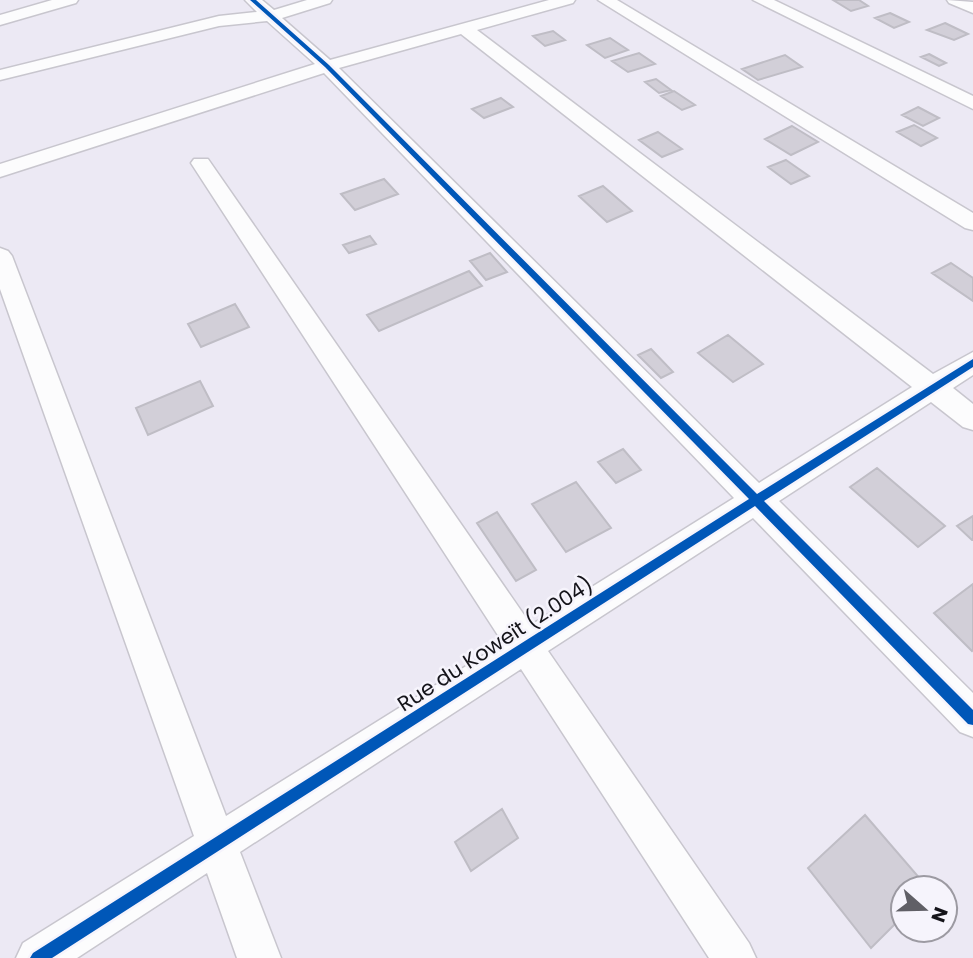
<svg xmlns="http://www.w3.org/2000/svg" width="973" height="958" viewBox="0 0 973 958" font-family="Poppins,sans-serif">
<rect width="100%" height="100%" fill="#ece9f4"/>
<path fill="#d2cfd8" stroke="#bfbdc5" stroke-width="2" d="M833,0H859L868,6L851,11Z
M890,13L909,22L894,28L875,18Z
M945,23L968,34L954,40L927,30Z
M553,31L565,40L545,46L533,36Z
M610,38L628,50L605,58L587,45Z
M639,53L655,64L628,72L612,61Z
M929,54L946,63L939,66L921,57Z
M785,55L802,67L758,80L742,69Z
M656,79L671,90L659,93L645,82Z
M674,91L695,105L682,110L661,96Z
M501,98L513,107L484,118L472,109Z
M918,107L939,118L923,126L902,115Z
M914,125L937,138L921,146L897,132Z
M792,126L818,142L791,155L765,139Z
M658,132L682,149L662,157L639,140Z
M786,160L809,176L791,184L768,167Z
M384,179L398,194L355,210L341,194Z
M603,186L632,211L607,222L579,196Z
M370,236L376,244L349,253L343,245Z
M490,253L507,272L486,280L470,261Z
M951,263L973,278V301L932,273Z
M469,271L482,286L379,331L367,315Z
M235,304L249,327L201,347L188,324Z
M728,335L763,364L733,382L698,353Z
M651,349L673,372L661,378L638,355Z
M200,381L213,406L148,435L136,408Z
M623,449L641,470L616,483L598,462Z
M877,468L945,526L918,547L850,487Z
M576,482L611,528L566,552L532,504Z
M497,512L536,570L516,581L477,523Z
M973,516V540H972L957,526Z
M973,584V650L972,651L934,613Z
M502,809L518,838L471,871L455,842Z
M865,815L928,888H903V916L871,948L808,868Z"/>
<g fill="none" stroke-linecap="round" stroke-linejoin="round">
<defs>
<path id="minor" d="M52,0H78L76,3L0,25V15Z
M245,0H262L274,10L307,0H332L330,3L282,18L330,60L549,0H575L573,3L477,30L933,374L973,352V375L953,388L973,404V430L963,427L931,402L779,501L973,693V737L960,732L753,518L548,651L749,943L756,958H709L521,669L240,852L281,958H237L207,873L77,958H16L23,943L194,836L0,289V248L8,251L12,256L226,816L503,643L191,163L194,159H208L531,625L734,498L324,73L0,177V164L315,64L267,21L219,26L0,80V70L219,16L257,12ZM461,34L912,387L759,483L339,68Z
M598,0H617L973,213V230L965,228Z
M753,0H774L973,96V109Z
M947,0L973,2V13L949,3Z"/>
</defs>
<use href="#minor" stroke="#c8c6ce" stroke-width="3"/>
<use href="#minor" fill="#fcfcfd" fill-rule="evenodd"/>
<defs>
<path id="cycleway" d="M250,0H256L329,65L757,494L973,359V367L764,501L973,710V725L968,724L755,506L52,958H30L33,953L749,499L325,67Z"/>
</defs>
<use href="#cycleway" stroke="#f6f4fc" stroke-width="5"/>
<use href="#cycleway" fill="#0057b8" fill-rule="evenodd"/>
</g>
<g text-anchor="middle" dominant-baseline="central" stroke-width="5" stroke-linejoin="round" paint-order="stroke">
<g font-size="21" fill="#15141a" stroke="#f6f4fc">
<text transform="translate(495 644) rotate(-33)">Rue du Koweït (2.004)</text>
</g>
</g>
<g transform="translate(924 909) rotate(110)"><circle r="33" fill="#f6f4fc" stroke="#9c9aa2" stroke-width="2"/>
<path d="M0-5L12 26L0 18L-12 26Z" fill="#605f66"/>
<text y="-10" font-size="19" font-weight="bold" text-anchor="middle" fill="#15141a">N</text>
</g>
</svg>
